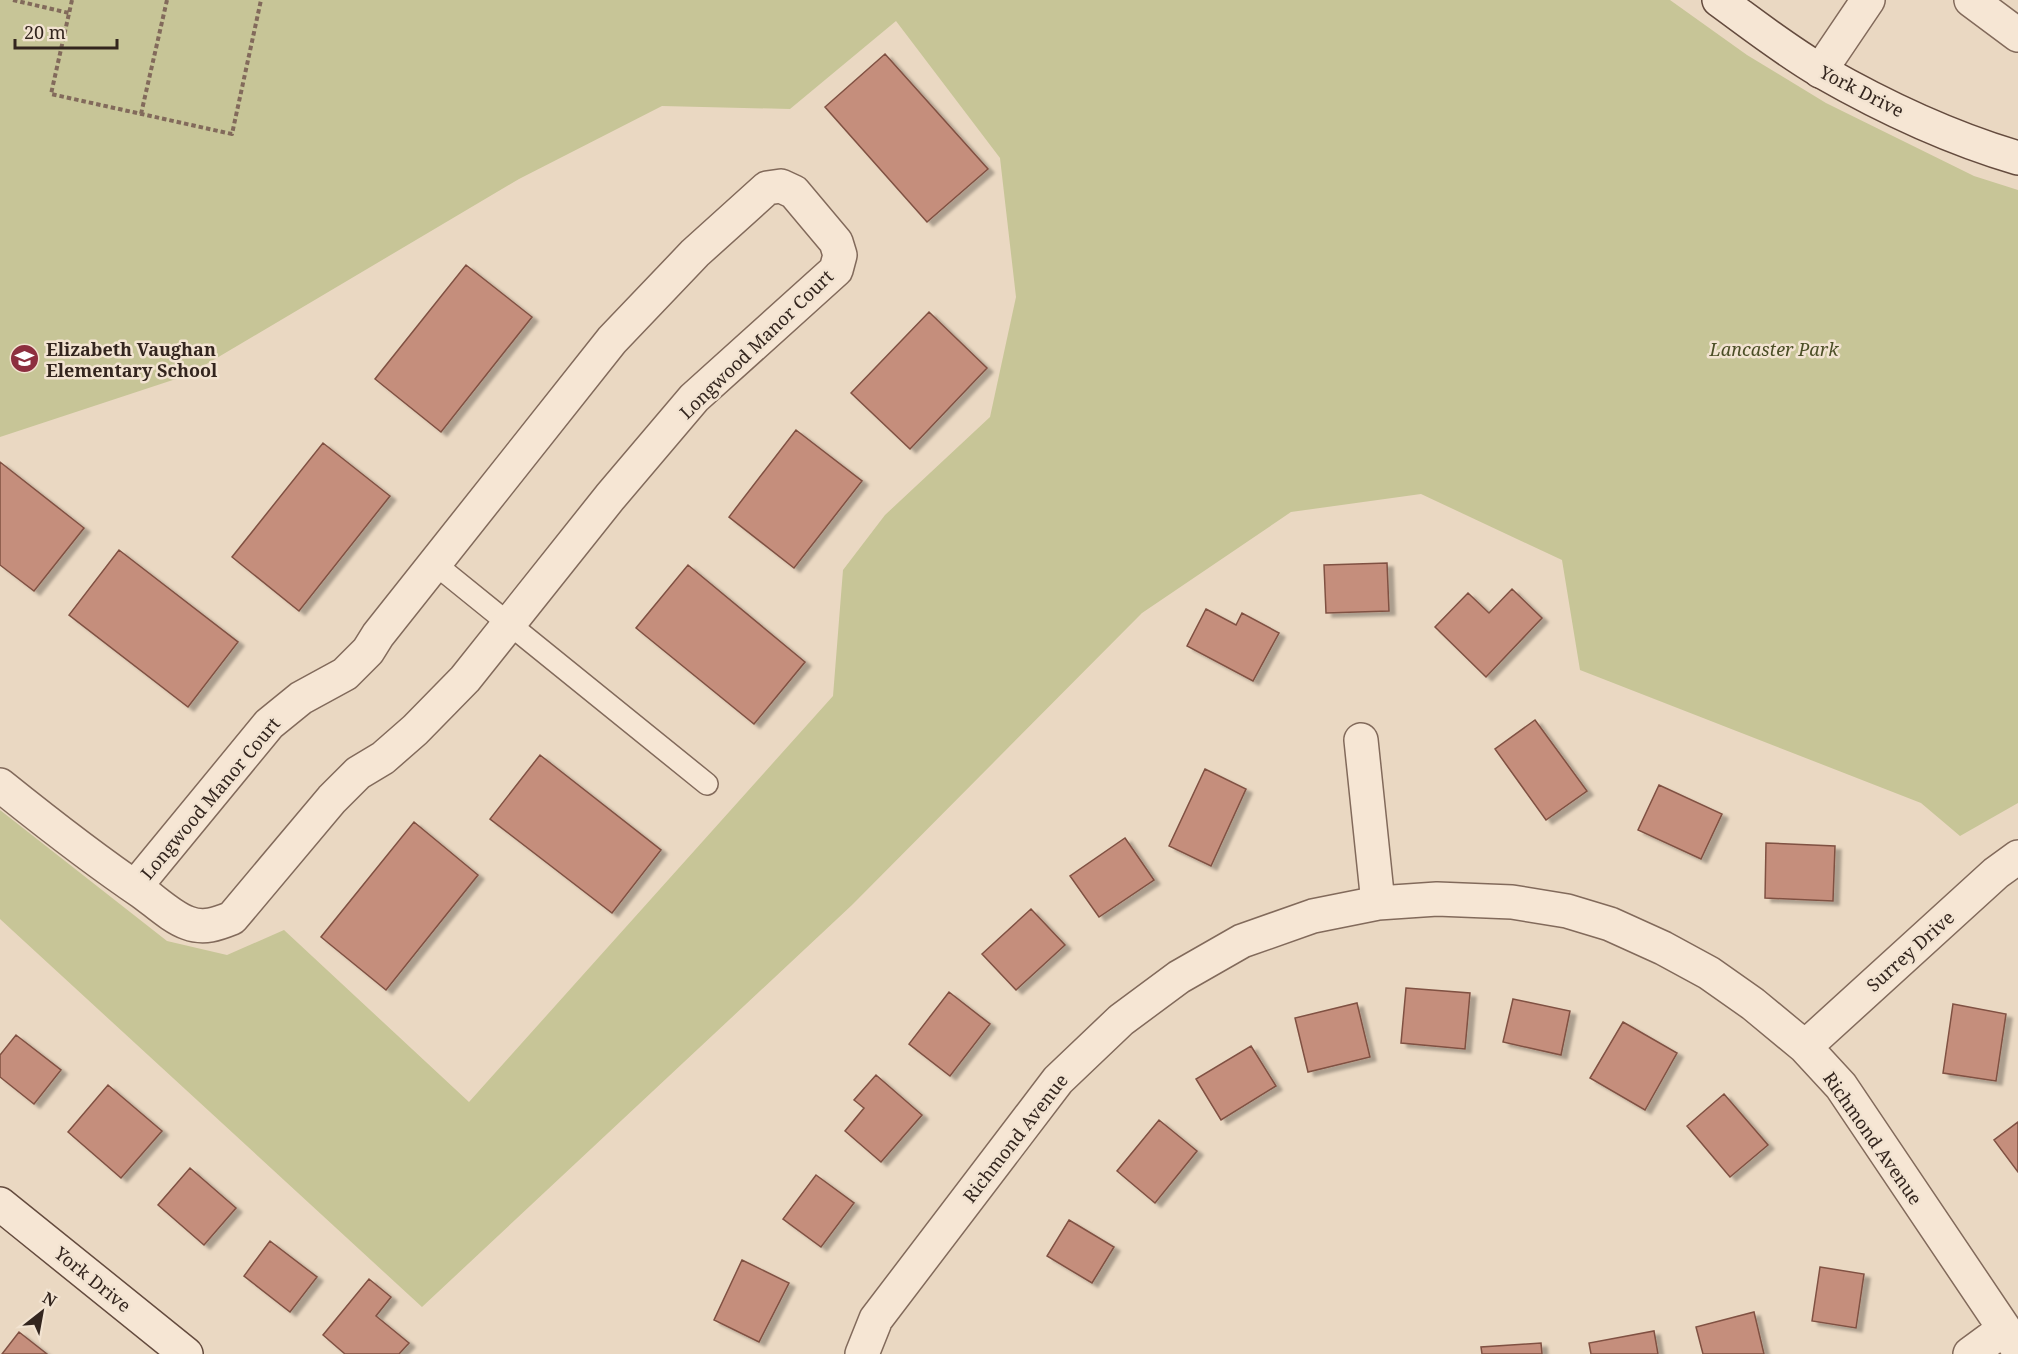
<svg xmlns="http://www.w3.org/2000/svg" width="2018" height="1354" viewBox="0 0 2018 1354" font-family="'Noto Serif',serif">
<defs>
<filter id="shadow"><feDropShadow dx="6" dy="4" stdDeviation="1.5" flood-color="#0004"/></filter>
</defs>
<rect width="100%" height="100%" fill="#ead8c2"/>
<path fill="#c7c597" d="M0,0H1670L1747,55L1826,103L1974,176L2018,190V803L1960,836L1921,803L1580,670L1562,560L1421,494L1291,512L1142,613L852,905L422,1307L0,919V810L167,941L227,955L284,930L469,1102L833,696L843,570L885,515L990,417L1016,297L1000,158L896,21L790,109L662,106L519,179L188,375L0,437Z"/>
<path fill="#c58e7b" stroke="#805143" stroke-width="1.5" filter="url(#shadow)" d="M885,54L988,169L927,222L825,107Z
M466,265L532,317L441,432L375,379Z
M929,312L987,368L910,449L851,393Z
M796,430L862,481L794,568L729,517Z
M323,443L390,496L299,611L232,557Z
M0,462L84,528L34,591L0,565Z
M119,550L238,642L188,707L69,615Z
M1387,563L1389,611L1326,613L1324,565Z
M688,565L805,662L754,724L636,628Z
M1512,589L1542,618L1486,677L1435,627L1468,593L1489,613Z
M1206,609L1236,625L1242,613L1279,633L1253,681L1187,646Z
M1535,720L1587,791L1546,820L1495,749Z
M540,755L661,850L612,913L490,819Z
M1205,769L1246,789L1211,866L1169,846Z
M1659,785L1722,814L1701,859L1638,830Z
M414,822L478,875L386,990L321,937Z
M1125,838L1154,880L1099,917L1070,876Z
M1766,843L1835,846L1833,901L1765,898Z
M1031,909L1065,945L1016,990L982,954Z
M1406,988L1470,993L1465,1049L1401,1043Z
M949,992L990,1024L950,1076L909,1044Z
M1513,999L1570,1011L1561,1055L1503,1042Z
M1357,1003L1370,1057L1308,1072L1295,1018Z
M1953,1004L2006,1014L1996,1081L1943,1073Z
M1623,1022L1677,1053L1645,1110L1590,1078Z
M16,1035L61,1070L34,1104L0,1077V1055Z
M1251,1046L1276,1086L1221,1120L1196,1079Z
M876,1075L922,1115L881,1162L845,1131L864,1108L854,1100Z
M108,1085L162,1131L121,1178L68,1132Z
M1724,1094L1768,1145L1730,1177L1687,1126Z
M1159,1120L1197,1151L1155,1203L1117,1171Z
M2018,1122V1172L1994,1140Z
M190,1168L236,1208L204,1245L158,1205Z
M816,1175L854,1203L821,1247L783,1219Z
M1069,1220L1114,1247L1092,1283L1047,1256Z
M270,1241L317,1277L290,1312L244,1276Z
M742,1260L789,1283L759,1342L714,1320Z
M1820,1267L1864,1274L1856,1328L1812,1321Z
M369,1279L391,1297L376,1316L409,1343L399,1354H345L323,1335Z
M1754,1312L1764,1354H1703L1696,1327Z
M1654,1331L1658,1354H1591L1589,1343Z
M19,1332L47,1354H2Z
M1541,1343L1542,1354H1482L1481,1347Z"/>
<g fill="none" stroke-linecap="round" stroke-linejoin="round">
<defs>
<path id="lane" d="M435,564L707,784"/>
<path id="street" d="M1971,0L2018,35
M1820,71L1868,0
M1361,740L1378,903
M0,785C46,822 93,859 142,892C156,902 173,918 188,923C204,929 217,924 232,918L332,799L358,773L383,758L415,730L465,679L610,497L694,398L836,270L840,255L836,242L794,192L781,186L767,188L695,253L612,340L378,635L368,651L345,674L301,698L269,724L135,887
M1805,1047L1996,873L2018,857
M862,1354L876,1319L1058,1080L1121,1020L1179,977L1242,941L1313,916L1378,903L1437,899L1512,902L1567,911L1610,924L1663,948L1709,973L1753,1004L1805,1047L1841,1086L2018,1349
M1970,1354L2004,1329"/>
<path id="secondary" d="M1719,0C1752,24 1785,50 1821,71C1882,106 1950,138 2018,158
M0,1204L186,1354"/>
</defs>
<use href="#lane" stroke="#826a5b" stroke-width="24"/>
<use href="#street" stroke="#826a5b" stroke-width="36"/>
<use href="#secondary" stroke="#644b3e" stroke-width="36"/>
<path stroke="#826a5b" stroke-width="4" stroke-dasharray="4.5 3" stroke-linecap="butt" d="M13,0L69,13
M72,0L51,94L232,134L261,0
M141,114L167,0"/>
<use href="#lane" stroke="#f6e6d4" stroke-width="21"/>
<use href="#street" stroke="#f6e6d4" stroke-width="33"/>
<use href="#secondary" stroke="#f6e6d4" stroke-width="33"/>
</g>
<defs>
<symbol id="school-disc" viewBox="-11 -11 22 22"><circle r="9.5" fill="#8d2f3f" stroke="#f2e3d1"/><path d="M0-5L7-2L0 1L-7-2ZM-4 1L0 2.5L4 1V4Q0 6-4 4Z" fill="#fff"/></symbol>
</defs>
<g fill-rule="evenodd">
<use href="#school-disc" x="8" y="342" width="33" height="33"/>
</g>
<g text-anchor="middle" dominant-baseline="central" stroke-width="5" stroke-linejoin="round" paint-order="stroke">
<g font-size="18" fill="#33251e" stroke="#f2e3d1">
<text transform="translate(1862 91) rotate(27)">York Drive</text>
<text transform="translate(756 344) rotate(-44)">Longwood Manor Court</text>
<text transform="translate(210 798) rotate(-50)">Longwood Manor Court</text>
<text transform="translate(1910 951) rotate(-42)">Surrey Drive</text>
<text transform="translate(1015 1138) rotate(-52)">Richmond Avenue</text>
<text transform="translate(1873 1138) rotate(55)">Richmond Avenue</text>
<text transform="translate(93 1279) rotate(39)">York Drive</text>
</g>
<g font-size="18" font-weight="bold" fill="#33251e" stroke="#f2e3d1" text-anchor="start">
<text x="46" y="349">Elizabeth Vaughan<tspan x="46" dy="21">Elementary School</tspan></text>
</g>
<g font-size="18" font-style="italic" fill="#4b4e26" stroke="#f2e3d1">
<text x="1774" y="349">Lancaster Park</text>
</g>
</g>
<g transform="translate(42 1312) rotate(31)" stroke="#f2e3d1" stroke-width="4.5" paint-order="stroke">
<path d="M0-4.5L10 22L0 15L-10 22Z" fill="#33251e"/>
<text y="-9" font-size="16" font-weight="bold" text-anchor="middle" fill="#33251e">N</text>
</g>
<path d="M15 39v9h102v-9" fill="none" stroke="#33251e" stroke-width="3"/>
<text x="24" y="39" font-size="18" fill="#33251e" stroke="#f2e3d1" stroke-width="4.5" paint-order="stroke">20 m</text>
</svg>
